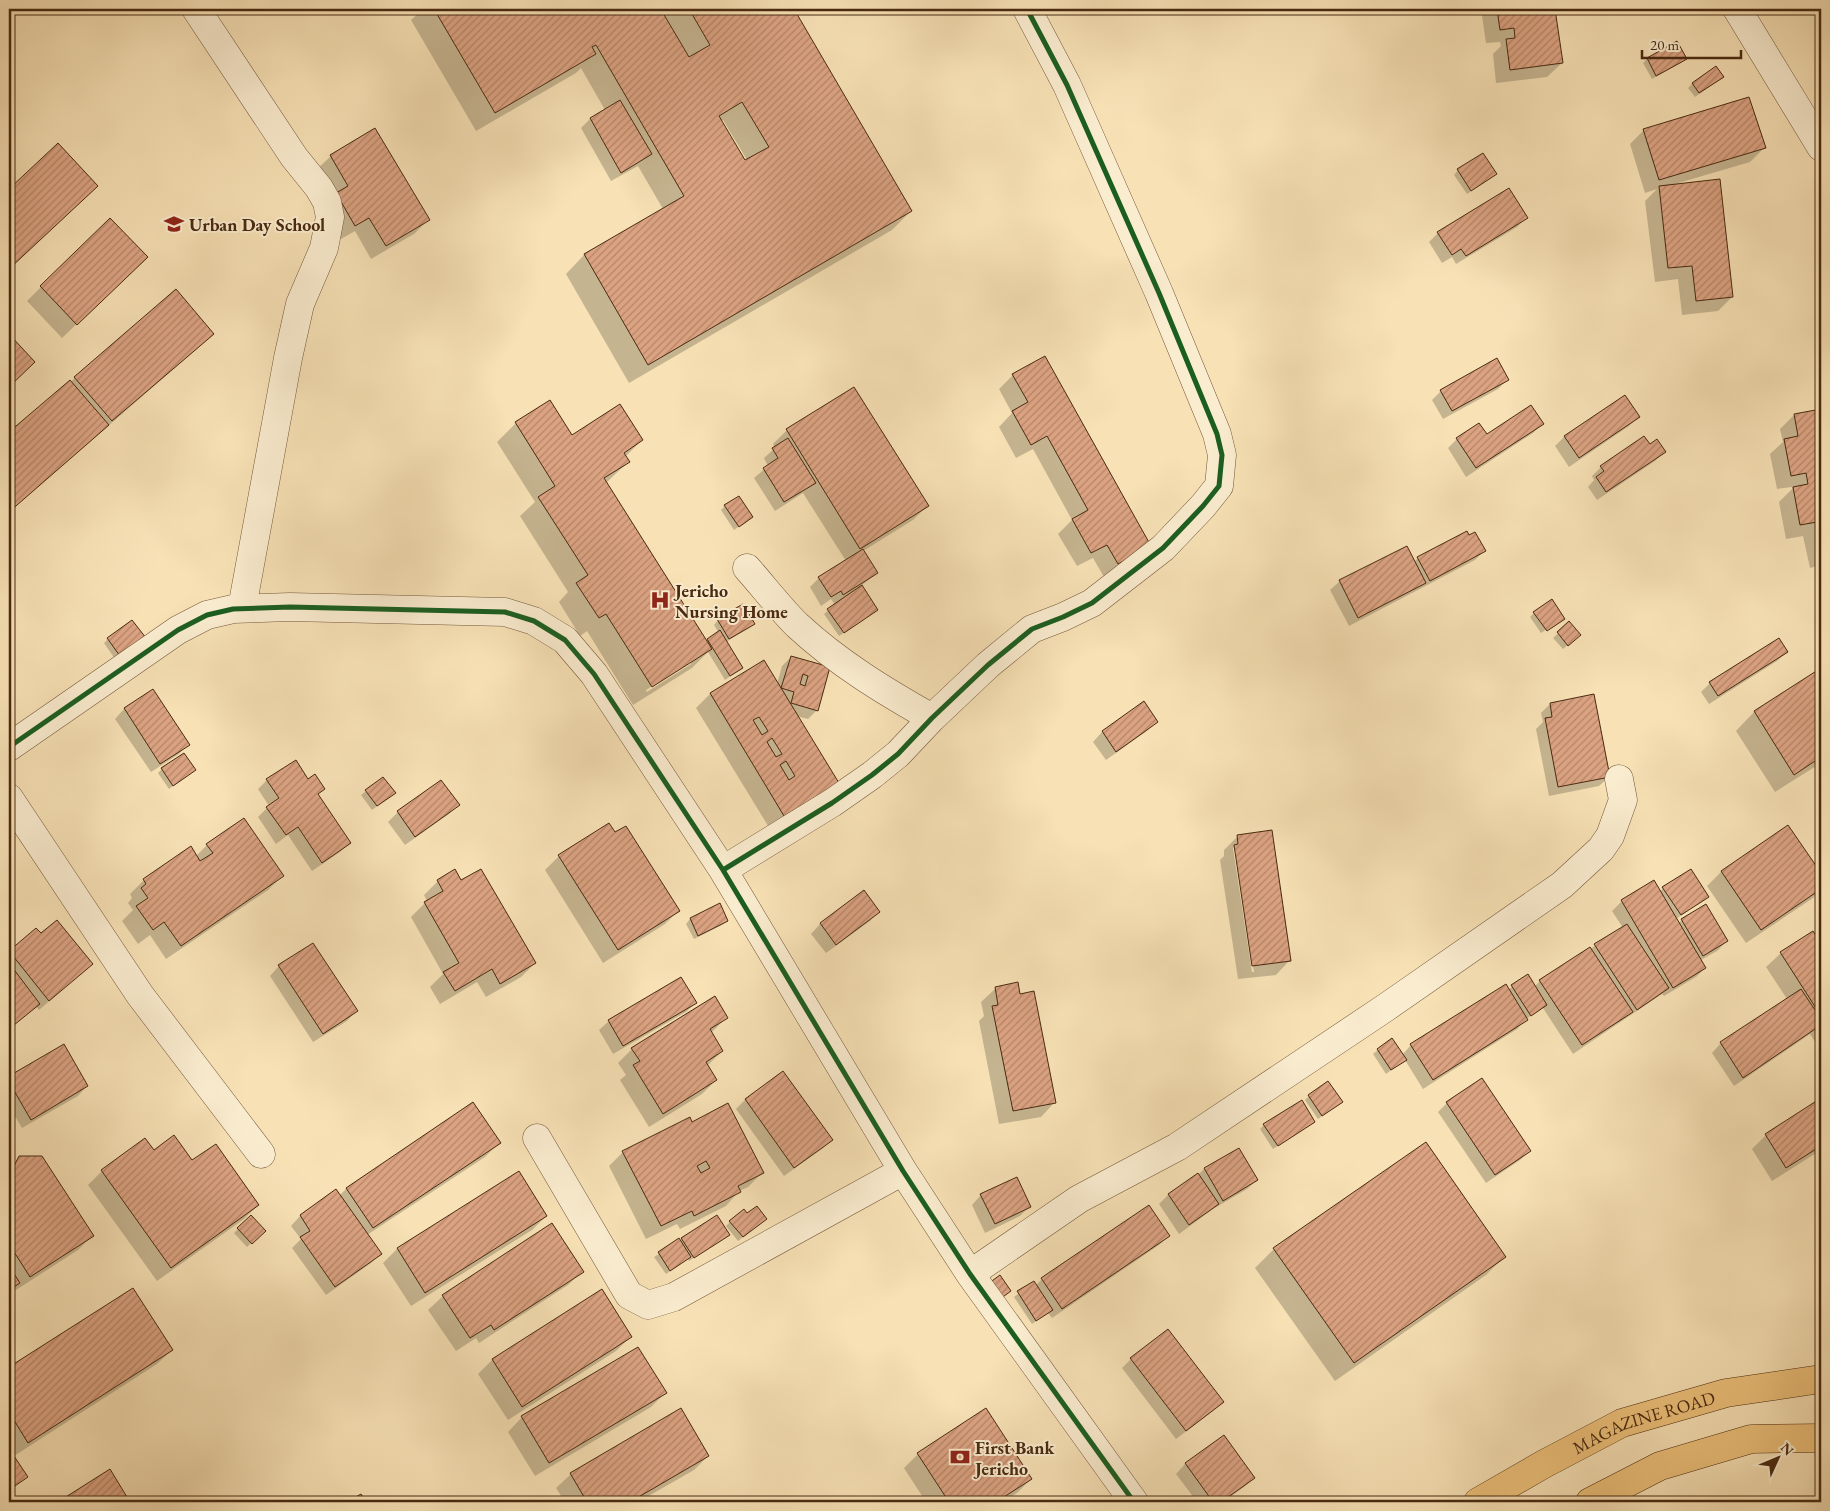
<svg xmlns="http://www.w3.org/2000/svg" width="1830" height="1511" viewBox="0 0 1830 1511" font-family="'EB Garamond',serif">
<defs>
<pattern id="building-hatch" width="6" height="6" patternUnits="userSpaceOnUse" patternTransform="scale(1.25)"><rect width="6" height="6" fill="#dca382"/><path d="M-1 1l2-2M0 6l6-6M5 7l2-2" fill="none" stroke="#b48569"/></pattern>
</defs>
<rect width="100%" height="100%" fill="#f7e1b5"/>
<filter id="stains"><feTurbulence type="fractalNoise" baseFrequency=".004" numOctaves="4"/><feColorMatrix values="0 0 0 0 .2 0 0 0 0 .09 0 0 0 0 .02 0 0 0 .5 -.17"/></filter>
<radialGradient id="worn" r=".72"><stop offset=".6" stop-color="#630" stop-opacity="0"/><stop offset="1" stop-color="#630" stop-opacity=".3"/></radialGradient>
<path fill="#0003" fill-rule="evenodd" d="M423,9H792L911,211L892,230L629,383L566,274L584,255L663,209L638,166L611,181L581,128L590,119L605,110L581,68L576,73L476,131L411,20ZM723,120L747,160L745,162L721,121Z
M1481,9H1554L1562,63L1547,77L1496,83L1493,54L1501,46L1500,42L1486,43Z
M1647,59H1685L1681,63L1652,79L1643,63Z
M1718,81L1695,97L1688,88L1693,83Z
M1644,130L1764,148L1750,162L1675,184L1732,297L1718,311L1682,315L1678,279L1655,282L1645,201L1657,189L1645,193L1630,144Z
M58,144L83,200L9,269V191Z
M331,156L428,220L414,234L371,259L355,231L341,239L322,208L316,170Z
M1458,170L1491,178L1467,194L1454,175Z
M1526,218L1517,227L1456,264L1452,257L1442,263L1429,242L1438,233Z
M132,271L62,338L27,301L41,287Z
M212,334L198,348L9,512V434L75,378Z
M9,336L33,362L9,386Z
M1013,375L1149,546L1104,577L1093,558L1077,566L1058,534L1072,520L1033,449L1016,458L999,427L1012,413L999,389Z
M1507,380L1498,389L1443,419L1432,400L1441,391Z
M1624,396L1638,417L1629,426L1569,467L1555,446L1564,437Z
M550,402L571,436L642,440L625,457L628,462L606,483L706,641L719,633L714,625L718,620L753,624L749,628L726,642L742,668L737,672L725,680L708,652L692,668L633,705L587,631L580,636L559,602L568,592L520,516L535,502L497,442L516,423ZM691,661V664L647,692L646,690Z
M1821,410V565L1810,568L1803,536L1786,539L1779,502L1792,489V487L1777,489L1770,454L1783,442L1780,429L1794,415Z
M1542,424L1533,433L1466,477L1448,448L1457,439L1486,436Z
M787,430L927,506L913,520L863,551L877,573L861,586L872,614L839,636L824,614L835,605L831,599L821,606L810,587L819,578L846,561L803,493L775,511L754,478L768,466L764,458L775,448L773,444Z
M1664,452L1655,461L1597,500L1588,487L1594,480L1592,476L1601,467Z
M725,506L747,521L734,530L721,510Z
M1469,537L1484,551L1475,560L1349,626L1330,590L1340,581L1414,562L1418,558Z
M1534,613L1561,620L1541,633L1530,617Z
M1569,623L1575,639L1563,649L1553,638Z
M144,638L115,659L104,643L108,639Z
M1787,652L1777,661L1709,704L1701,692L1710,683Z
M791,657L829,668L817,710L808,719L796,716L837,783L770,829L696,708L710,694L763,662L777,684L782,666Z
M1821,670V763L1775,792L1736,731L1754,712Z
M152,691L188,744L179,754L151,772L115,719L124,709Z
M1593,696L1609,777L1599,786L1549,796L1536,729L1543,722L1541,713L1550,704Z
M1143,703L1156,721L1147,731L1106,760L1093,742L1102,732Z
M162,769L194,770L169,789L158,773Z
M267,780H307L324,789L317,795L350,843L340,852L312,871L288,835L276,844L258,817L269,806L258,789Z
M440,781L458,805L449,814L405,845L388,822L398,812Z
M366,791L390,797L372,810L361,795Z
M609,825L679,910L665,924L603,963L545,870L559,856Z
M1788,827L1821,876V889L1813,898L1746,943L1707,886L1721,872Z
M1238,836L1290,960L1276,975L1238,979L1220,860L1224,856V850ZM1235,846L1254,972H1252L1233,848Z
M207,845L282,876L268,890L166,959L150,935L138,944L122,921L133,910L128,903L132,898L130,894L144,880L191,848L196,856Z
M438,881L461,882L535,963L521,977L486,997L477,982L440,1004L430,987L443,974L411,917L427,901L424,895Z
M1654,882L1660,892L1663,888L1708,897L1676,919L1678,923L1682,920L1727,941L1717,951L1701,960L1705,968L1696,977L1664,996L1662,994L1573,1054L1543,1008L1526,1019L1517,1029L1423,1089L1405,1060L1386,1074L1373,1054L1378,1050L1402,1055L1411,1045L1508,990L1527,976L1534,987L1540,981L1623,928L1612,911L1622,901Z
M864,891L879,911L870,921L826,953L811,934L820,924Z
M719,905L727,920L722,925L694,939L686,924L690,919Z
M36,930L40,935L92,964L39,1010L36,1006L9,1030V953Z
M1813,933L1821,946V1051L1810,1034L1734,1086L1712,1053L1721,1043L1787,999L1766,967L1781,953Z
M279,966L356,1011L347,1021L313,1042L270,976Z
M681,979L695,1003L686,1012L613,1054L599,1030L609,1021Z
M996,988L1055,1102L1041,1117L999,1124L979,1021L984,1016L981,1002Z
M726,1018L711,1033L722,1051L707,1066L716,1080L702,1094L649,1127L620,1080L626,1075L618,1063L632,1049Z
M63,1046L87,1086L78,1096L22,1128L9,1106V1078Z
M1309,1096L1341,1102L1318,1119L1305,1100Z
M746,1099L831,1140L822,1149L784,1176L736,1109Z
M1821,1100V1150L1772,1181L1752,1149L1766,1135Z
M1447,1103L1529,1151L1520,1160L1486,1183L1438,1112Z
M473,1104L499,1143L485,1157L367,1235L380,1254L371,1263L326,1295L292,1248L301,1239L291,1226L300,1216L336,1191L339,1196L346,1189Z
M1314,1122L1273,1149L1260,1129L1264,1125Z
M691,1123L762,1173L748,1187L739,1191L726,1206L680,1229L677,1224L646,1239L609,1166L623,1152Z
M145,1140L154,1151L192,1162L258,1205L244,1219L157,1281L88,1185L102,1171Z
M1239,1149L1257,1180L1247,1189L1213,1209L1179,1234L1159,1204L1168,1195L1198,1175L1204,1169Z
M20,1157L92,1236L78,1250L16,1290L13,1287L9,1292V1168Z
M981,1195L1030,1206L1020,1216L985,1233L972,1205Z
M1149,1207L1168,1236L1159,1245L1052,1318L1048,1313L1032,1324L1014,1297L1034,1282L1036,1285L1042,1279Z
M546,1216L532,1230L411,1306L383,1263L397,1249Z
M250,1217L264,1231L247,1247L234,1233Z
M730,1222L761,1223L738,1241L726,1226Z
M552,1224L582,1271L568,1285L479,1343L476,1338L456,1351L428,1310L443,1296Z
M728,1235L689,1261L688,1259L666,1274L654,1257L682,1239Z
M1274,1249L1504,1257L1486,1275L1335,1381L1255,1268Z
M132,1290L172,1350L157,1364L14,1456L9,1448V1368Z
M601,1291L630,1337L616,1351L508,1420L478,1374L492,1360Z
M638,1348L665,1393L651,1407L535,1476L508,1432L522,1417Z
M1131,1359L1222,1402L1213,1411L1176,1439L1122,1368Z
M681,1409L708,1456L694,1470L638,1502H565L556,1488L571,1474Z
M1224,1437L1253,1478L1244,1487L1223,1502H1197L1176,1474L1185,1464Z
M918,1454L1031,1479L1017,1493L1002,1502H926L904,1468Z
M109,1471L129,1502H61L62,1501Z"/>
<path fill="url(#building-hatch)" stroke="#492a11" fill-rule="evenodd" d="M434,9H669L663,13L689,57L710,45L689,9H794L912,211L648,365L584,254L684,196L596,45L592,47L596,54L495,113ZM742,102L769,147L745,160L719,116Z
M1497,9H1555L1563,63L1510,70L1506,39L1515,38L1514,28L1500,30Z
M1677,41L1687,59L1656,76L1647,58Z
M1716,66L1724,77L1699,93L1692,83Z
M1749,97L1766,148L1659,180L1643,129Z
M620,100L652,154L621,173L590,118Z
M375,128L430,220L386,246L369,218L355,226L336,193L348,186L330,155Z
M58,143L98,186L9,269V189Z
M1483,153L1497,174L1471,191L1457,169Z
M1720,179L1733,297L1696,301L1692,266L1668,268L1659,186Z
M1509,188L1528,218L1466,256L1461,249L1452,255L1437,232Z
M110,218L148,257L77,325L40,286Z
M176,289L214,334L112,421L74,377Z
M9,334L35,362L9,387Z
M1045,356L1151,546L1118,564L1107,545L1091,553L1072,519L1088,510L1047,436L1031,445L1012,411L1028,402L1012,374Z
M1497,358L1509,380L1452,411L1440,390Z
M70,380L109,425L9,512V432Z
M854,387L929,506L860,549L786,429Z
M1625,395L1640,417L1579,458L1564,436Z
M550,400L572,435L620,404L643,440L624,453L630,462L604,478L712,649L652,687L606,614L599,618L576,583L588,575L538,497L555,486L515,422Z
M1531,405L1544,424L1476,468L1456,438L1479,423L1487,434Z
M1821,409V542L1817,522L1800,525L1793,487L1808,484L1806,473L1791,476L1784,439L1798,436L1794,414Z
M1644,436L1650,444L1657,439L1666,452L1606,492L1596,477L1604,471L1600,466Z
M788,438L816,483L784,502L763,468L778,458L772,448Z
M739,496L753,517L739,527L724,505Z
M1467,531L1469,535L1475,532L1486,551L1430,581L1417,557Z
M1407,546L1426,583L1358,618L1339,580Z
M863,549L878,573L843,595L841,591L831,597L818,577Z
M862,585L878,610L844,633L827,609Z
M1552,599L1565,619L1547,631L1533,612Z
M743,604L755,624L729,639L717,619Z
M132,620L146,638L120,656L107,638Z
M1569,621L1581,635L1568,646L1557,632Z
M720,630L743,668L730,676L707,639Z
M1779,638L1788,652L1718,696L1709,682Z
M791,656L830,667L818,711L791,703L794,692L781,688ZM803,674L808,676L805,686L800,684Z
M764,660L839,783L784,816L710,693ZM759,717L768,731L762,735L753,720ZM772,738L782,754L776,757L767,742ZM786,761L795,776L789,780L780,765Z
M1821,668V757L1794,775L1754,711Z
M153,689L190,745L160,764L124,708Z
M1594,694L1610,777L1558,787L1545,718L1552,717L1550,703Z
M1144,701L1158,722L1116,752L1102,731Z
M184,753L196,770L173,786L161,768Z
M296,760L308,779L315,774L325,789L318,794L351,843L322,863L298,827L286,835L266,807L279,798L266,779Z
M383,777L396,793L377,806L365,790Z
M441,780L460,805L415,837L397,811Z
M244,818L284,876L181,946L164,922L153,930L136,906L148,898L141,888L146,884L143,879L191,846L200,861L213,853L206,844Z
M609,823L615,832L626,826L680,911L618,950L558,855Z
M1788,825L1821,873V889L1761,930L1721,871Z
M1272,830L1291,961L1252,966L1234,845L1238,844L1237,835Z
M455,869L461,880L481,869L536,963L500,984L492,969L455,991L443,972L459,963L424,902L443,891L437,880Z
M1691,869L1709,897L1681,915L1662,887Z
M1654,880L1706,968L1673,988L1621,900Z
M864,890L880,912L836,945L820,923Z
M720,903L728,921L698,936L690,918Z
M1706,904L1728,941L1703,956L1681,919Z
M57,920L93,964L49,1001L9,951L36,928L41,933Z
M1627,924L1669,988L1637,1010L1594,944Z
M1813,931L1821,944V1016L1780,952Z
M313,943L358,1011L323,1034L278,965Z
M1590,947L1633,1012L1582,1045L1539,980Z
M9,963L40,1004L9,1029Z
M1528,974L1547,1005L1531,1016L1511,985Z
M681,977L697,1003L623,1046L608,1020Z
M1018,982L1020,994L1034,991L1056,1103L1013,1111L992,1006L998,1005L995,987Z
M1506,984L1528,1020L1433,1080L1410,1044Z
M1801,989L1821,1019V1025L1743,1078L1720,1042Z
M715,996L728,1018L710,1029L723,1051L706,1062L717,1080L663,1114L633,1065L640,1061L631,1048Z
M1392,1038L1407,1060L1391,1070L1377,1049Z
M64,1044L88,1086L31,1120L9,1082V1076Z
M783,1071L833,1140L794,1168L745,1099Z
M1482,1078L1531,1151L1495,1175L1446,1102Z
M1328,1081L1343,1102L1322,1116L1308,1095Z
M1821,1098V1146L1786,1168L1765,1134Z
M1302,1100L1315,1122L1278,1146L1263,1124Z
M473,1102L501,1143L373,1228L346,1188Z
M728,1103L764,1173L738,1186L741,1192L694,1216L692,1211L661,1226L622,1151L690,1117L692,1122ZM706,1161L710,1168L701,1173L697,1166Z
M174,1135L192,1160L216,1144L259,1205L171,1268L101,1170L145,1138L154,1150Z
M1426,1142L1506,1257L1354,1363L1273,1248Z
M1239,1148L1258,1180L1223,1201L1204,1168Z
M19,1156H42L94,1236L30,1277L9,1244V1176Z
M519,1171L547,1216L425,1293L397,1248Z
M1198,1173L1219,1204L1189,1225L1168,1194Z
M1017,1177L1031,1207L995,1224L980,1194Z
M336,1189L382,1254L335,1287L300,1237L310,1231L300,1215Z
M1149,1205L1170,1236L1062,1309L1041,1278Z
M757,1206L767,1219L743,1237L729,1221L744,1209L747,1213Z
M251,1215L266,1231L252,1244L237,1228Z
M717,1215L730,1235L694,1258L681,1238Z
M552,1223L584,1272L494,1330L491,1325L470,1338L442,1295Z
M679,1238L691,1257L670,1271L658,1252Z
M9,1266L20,1283L9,1290Z
M1000,1275L1011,1291L996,1302L985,1286Z
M1034,1281L1053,1310L1036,1321L1017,1291Z
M133,1288L173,1350L28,1443L9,1412V1367Z
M602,1289L632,1337L522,1407L492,1359Z
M1168,1329L1224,1402L1186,1431L1130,1358Z
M638,1347L667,1393L549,1463L521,1416Z
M681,1408L709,1456L630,1502H587L570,1473Z
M986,1408L1032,1479L996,1502H949L917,1453Z
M1224,1435L1255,1478L1221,1502H1213L1185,1463Z
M14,1456L28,1477L9,1490V1459Z
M110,1469L130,1502H63L61,1500Z
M361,1494L366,1502H347Z"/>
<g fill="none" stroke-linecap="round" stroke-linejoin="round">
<defs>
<path id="minor" d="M196,9L294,157L319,188L327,202L330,217L324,248L300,304L288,358L242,608
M1737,9L1821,147
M747,568C763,586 779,607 797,625C838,663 884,691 932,718
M9,747L178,630L207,615L233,609L290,607L505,612L534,621L565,640L594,674L723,870L903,1171L970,1274L1134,1502
M9,798L140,995L261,1154
M723,870L832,803L872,775L898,754L932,718L988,665L1032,629L1063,617L1092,603L1163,548L1203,506L1219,486L1222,455L1217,434L1159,293L1067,85L1027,9
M537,1138L629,1295L648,1305L674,1297L903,1171
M970,1274L1079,1199L1177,1147L1385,1008L1562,885L1601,849L1610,836L1623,800L1619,779"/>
<g id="major">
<path id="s1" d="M1478,1502L1544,1464L1622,1423L1726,1393L1821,1379"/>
<path d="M1590,1502L1660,1466L1751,1439L1821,1438"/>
</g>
</defs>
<use href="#minor" stroke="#74583a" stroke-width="29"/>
<use href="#major" stroke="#492a11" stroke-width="29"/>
<use href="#minor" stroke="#faeccf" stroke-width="28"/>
<use href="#major" stroke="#ecc07a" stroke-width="28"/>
<defs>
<path id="cycleway" d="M9,747L178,630L207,615L233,609L290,607L505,612L534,621L565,640L594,674L723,870L903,1171L970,1274L1134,1502
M723,870L832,803L872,775L898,754L932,718L988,665L1032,629L1063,617L1092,603L1163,548L1203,506L1219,486L1222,455L1217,434L1159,293L1067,85L1027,9"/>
</defs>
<use href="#cycleway" stroke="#faeccf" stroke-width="8"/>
<use href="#cycleway" stroke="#1b5e20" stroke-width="5"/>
</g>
<defs>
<symbol id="school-bare" viewBox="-9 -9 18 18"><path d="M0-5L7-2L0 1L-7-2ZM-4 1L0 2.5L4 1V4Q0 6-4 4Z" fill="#8f2418" stroke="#faeccf" stroke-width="2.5" paint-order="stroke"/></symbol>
<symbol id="hospital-bare" viewBox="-9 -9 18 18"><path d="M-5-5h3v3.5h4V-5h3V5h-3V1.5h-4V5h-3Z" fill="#8f2418" stroke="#faeccf" stroke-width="2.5" paint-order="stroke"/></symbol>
<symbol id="bank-bare" viewBox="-9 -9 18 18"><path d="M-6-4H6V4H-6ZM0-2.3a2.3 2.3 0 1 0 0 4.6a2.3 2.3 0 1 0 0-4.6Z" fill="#8f2418" stroke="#faeccf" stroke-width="2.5" paint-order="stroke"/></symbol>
</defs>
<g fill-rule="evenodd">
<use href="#school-bare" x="160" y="210" width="28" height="28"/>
<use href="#hospital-bare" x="646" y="586" width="28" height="28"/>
<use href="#bank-bare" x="946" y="1443" width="28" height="28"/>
</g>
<g text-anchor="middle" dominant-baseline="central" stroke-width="4" stroke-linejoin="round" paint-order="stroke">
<g font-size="18" font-weight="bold" fill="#492a11" stroke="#faeccf" text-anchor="start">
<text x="189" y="224">Urban Day School</text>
<text x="675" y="590">Jericho<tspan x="675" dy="21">Nursing Home</tspan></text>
<text x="975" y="1447">First Bank<tspan x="975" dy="21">Jericho</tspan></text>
</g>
<g font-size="18" fill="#492a11" stroke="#faeccf">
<text stroke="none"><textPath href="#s1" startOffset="185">MAGAZINE ROAD</textPath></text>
</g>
</g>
<rect width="1830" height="1511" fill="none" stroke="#f7e1b5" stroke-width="30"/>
<rect x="10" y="10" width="1810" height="1491" fill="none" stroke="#492a11" stroke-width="2.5"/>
<rect x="15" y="15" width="1800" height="1481" fill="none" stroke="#492a11"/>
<g transform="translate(1778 1458) rotate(46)" stroke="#faeccf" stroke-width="4" paint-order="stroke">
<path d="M0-4L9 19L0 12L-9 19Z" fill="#492a11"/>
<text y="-8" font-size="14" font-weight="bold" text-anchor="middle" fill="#492a11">N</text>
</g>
<path d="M1642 50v8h99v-8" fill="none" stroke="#492a11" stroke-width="2.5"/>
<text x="1650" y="50" font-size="15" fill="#492a11" stroke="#faeccf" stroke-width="4" paint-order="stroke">20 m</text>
<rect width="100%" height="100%" filter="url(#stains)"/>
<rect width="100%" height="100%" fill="url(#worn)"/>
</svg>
